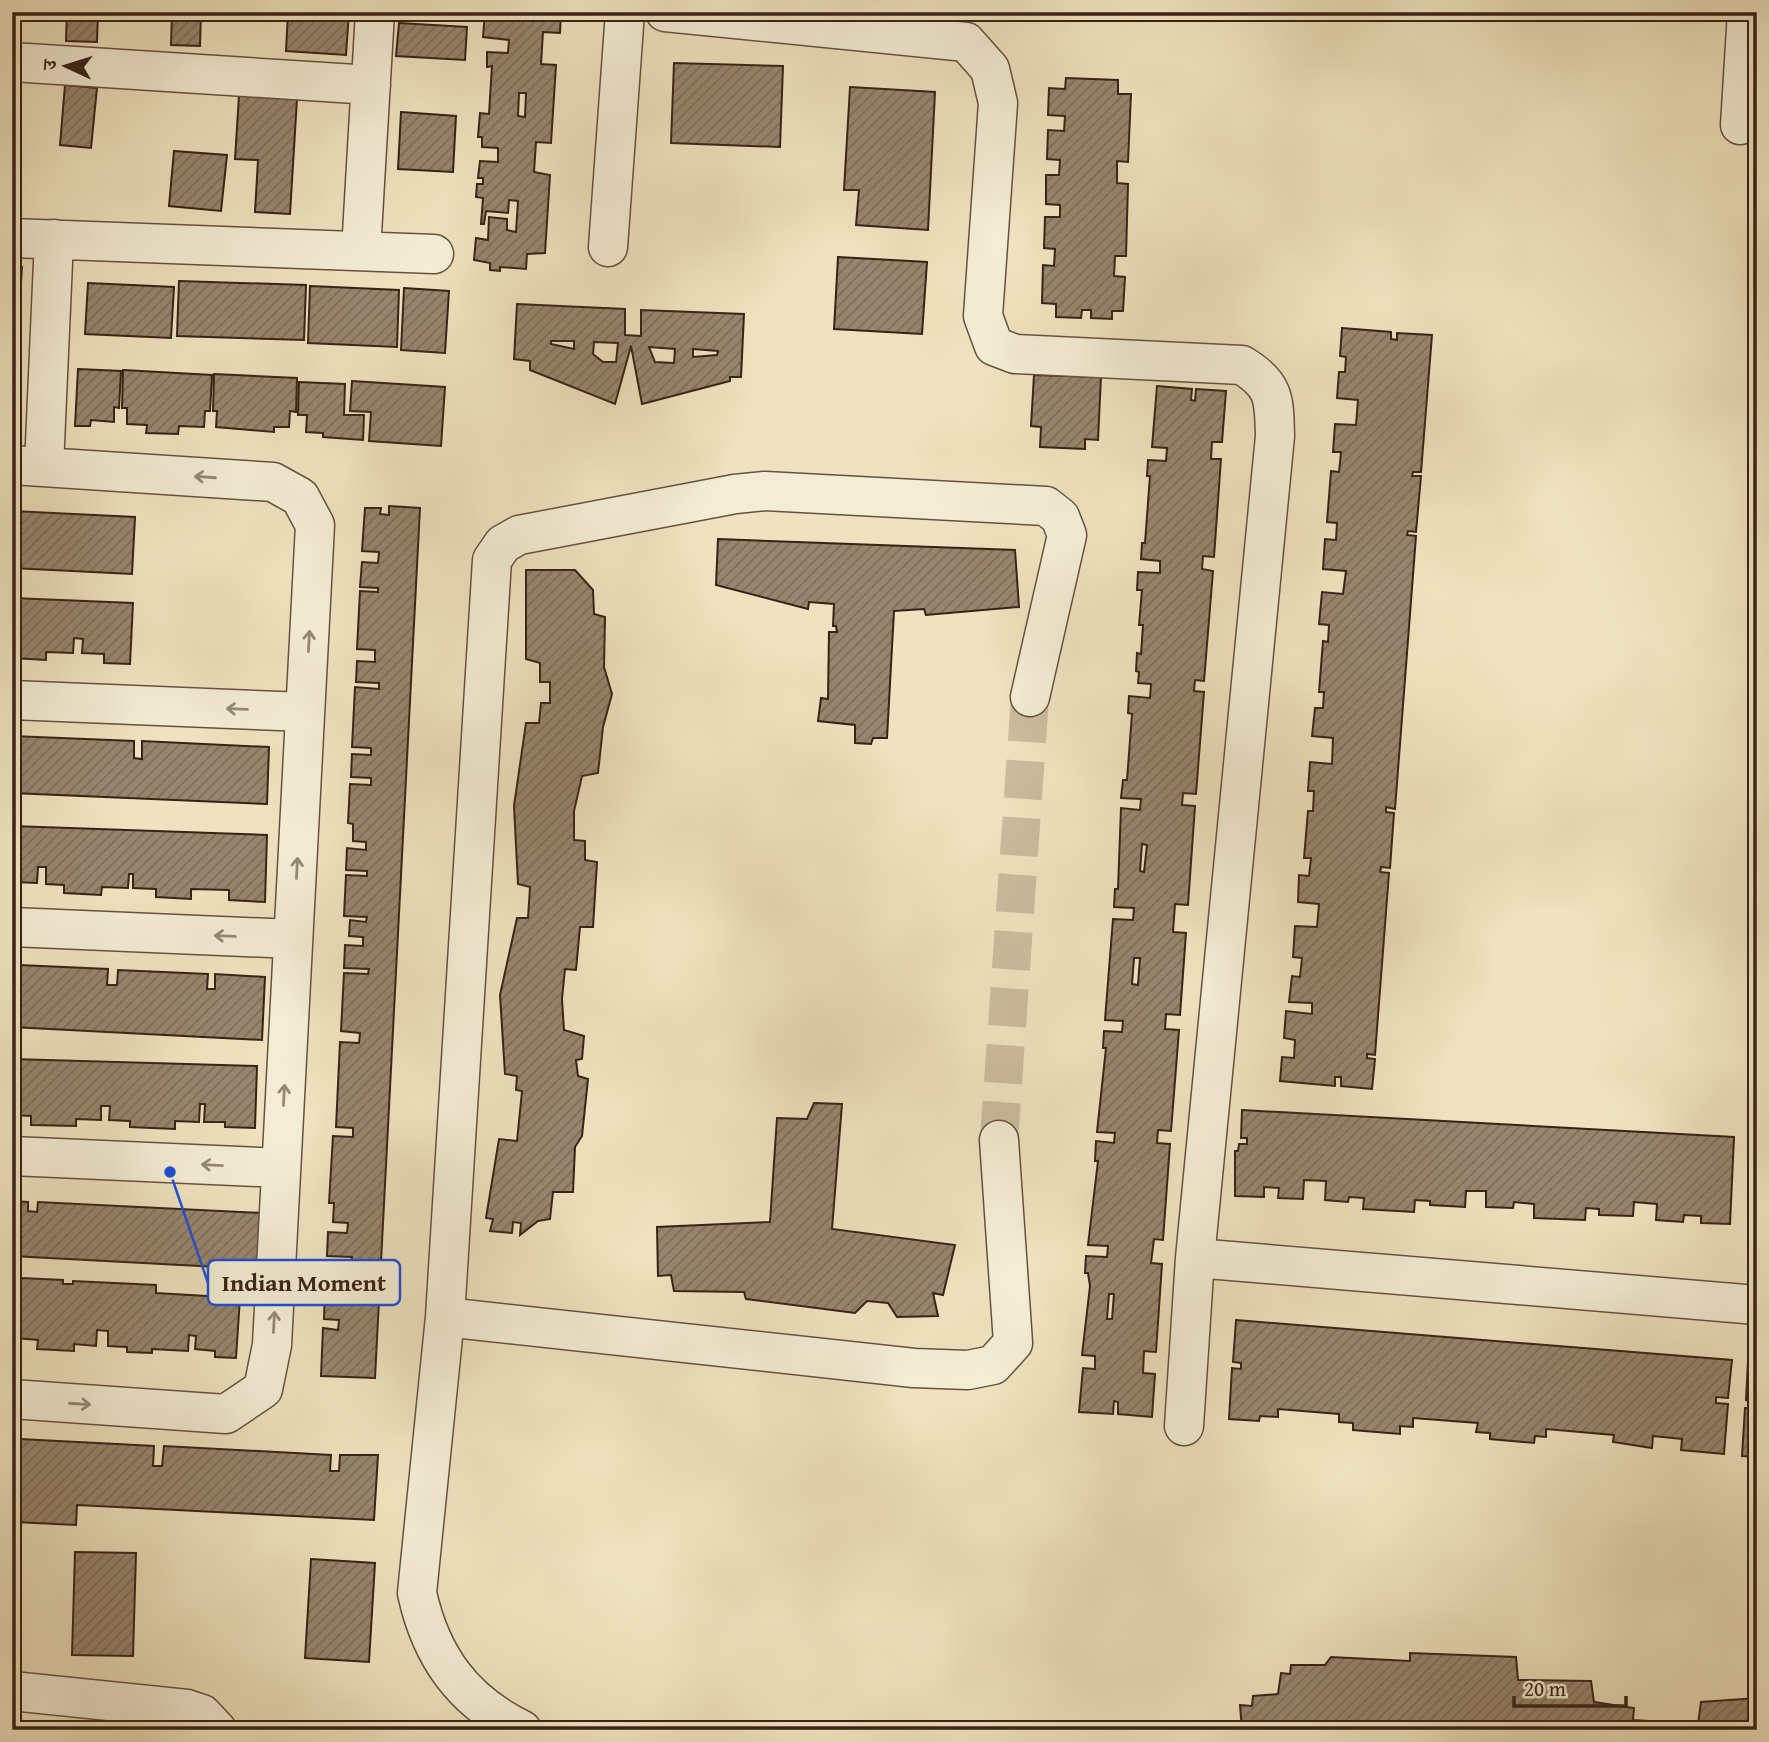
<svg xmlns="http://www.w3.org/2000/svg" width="1769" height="1742" viewBox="0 0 1769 1742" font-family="'Gentium Book Plus','Noto Serif Devanagari',serif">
<defs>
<pattern id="building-hatch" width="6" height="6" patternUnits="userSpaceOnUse" patternTransform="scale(1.75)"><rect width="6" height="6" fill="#97866e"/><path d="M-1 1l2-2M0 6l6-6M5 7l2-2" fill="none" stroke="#7c6d59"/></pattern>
</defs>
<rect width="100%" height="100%" fill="#eee3be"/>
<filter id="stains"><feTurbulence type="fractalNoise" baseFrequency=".00286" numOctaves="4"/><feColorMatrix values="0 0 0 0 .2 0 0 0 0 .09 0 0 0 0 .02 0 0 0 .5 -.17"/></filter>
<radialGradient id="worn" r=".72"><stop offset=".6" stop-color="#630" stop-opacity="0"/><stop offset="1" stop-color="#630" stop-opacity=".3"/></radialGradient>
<path fill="url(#building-hatch)" stroke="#382217" stroke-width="2" fill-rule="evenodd" d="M67,12H98L97,42L66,41Z
M172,12H201L200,46L171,45Z
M288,12H349L346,55L286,51Z
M485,12H561L560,33L543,32L541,64L556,65L551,143L536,142L534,172L550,175L545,253L527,254L526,269L500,267V271L490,270V263L474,260L476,238L488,240L489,217L507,219V230L516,232L518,201L509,200L508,213L486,211L484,224H481L483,198L476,197L477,184H483V178H478L480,161L498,162V148L482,147V137H478L480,113L489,114L492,66L487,67V52L508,53L509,40L483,37ZM519,93H526L525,117L518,116Z
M399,23L467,27L465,60L396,56Z
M674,63L783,66L780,147L671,143Z
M1066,78L1118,80V94H1131L1128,162L1117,161V183L1128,184L1126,256H1115L1114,276L1125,277L1123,311H1112V319L1091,318V310H1082L1081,318L1056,317V304L1042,303L1043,265L1054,266L1055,249L1044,248L1045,217H1060V205L1046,204V175H1059L1060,160L1047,159L1048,130L1064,131L1065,116L1048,115L1049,88L1065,89Z
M65,85L97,88L91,148L60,145Z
M850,87L935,92L928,230L856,225L859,190H844Z
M239,95L297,99L290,214L255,212L258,160L235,159Z
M401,112L456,116L453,172L398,169Z
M174,151L227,155L221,211L169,206Z
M838,257L927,262L922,334L834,329Z
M12,267H22L18,331H12Z
M179,281L306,285L304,340L177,336Z
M88,283L174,287L171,338L85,334Z
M310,286L399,290L397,347L308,343Z
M404,288L449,291L445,353L401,350Z
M517,304L625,309V335L641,336V310L744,314L741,377H730V381L642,404L631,346L615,404L530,370V361L514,359ZM551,341H574V349L551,344ZM594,342L618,343L616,362H603L593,354ZM649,347L675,349L674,363L655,362ZM693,349L718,351L717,355L693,357Z
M1342,328L1391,332V339L1397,340V333L1432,335L1421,472H1413L1412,476H1421L1416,532L1408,531L1407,535L1416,536L1395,809L1386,807V812L1394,813L1390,868L1381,867L1380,872L1389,873L1375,1055L1367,1054V1058L1375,1059L1372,1089L1341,1086V1077H1335V1086L1280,1081L1282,1057L1294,1058L1295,1040L1284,1038L1286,1011L1312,1014V1003L1289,1002L1292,976L1300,977L1302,958L1293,957L1295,926L1317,927L1319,904L1298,902L1299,875L1309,876L1311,858H1304L1308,811H1313L1314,791H1308L1310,762L1332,764L1333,738L1312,736L1315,708H1323L1324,692H1319L1323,641L1328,642L1329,625L1319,624L1322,592L1343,594L1346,571L1323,569L1325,539L1336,540L1337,523L1327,522L1331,471L1339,472L1341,452H1333L1335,424L1356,425L1358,400L1337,398L1339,372H1345L1346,357L1340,356Z
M12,367H19L17,433L12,432Z
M78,369L121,371L119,408L114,407V422L91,420L90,426H75Z
M123,370L212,375L210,411H205L204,427L179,426L178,434L146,433L147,425L127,424V408H122Z
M214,374L297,378L296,412L290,411L289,427H274V432L216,427L217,411H213Z
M1034,375L1101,377L1098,440L1085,439V449L1040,447L1041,427L1031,426Z
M352,381L445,387L441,446L369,441L371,412L350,411Z
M299,382L345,384L344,415H364L363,440L323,437V433L306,432L307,415H298Z
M1157,386L1192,389L1191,400L1195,401L1196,389L1226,391L1222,442H1212L1211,459H1221L1214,557L1203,556L1202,569L1213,571L1204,681L1195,680L1194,691L1204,692L1196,794L1183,793L1182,805L1195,806L1188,905L1175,904L1173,932L1186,933L1180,1015L1166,1014L1165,1029L1179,1030L1171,1131L1158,1130L1157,1143L1170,1144L1163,1240L1154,1239L1151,1263L1162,1264L1156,1352L1144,1351L1143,1373L1155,1374L1152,1417L1118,1414V1402L1114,1401L1113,1414L1079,1412L1083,1368L1095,1369V1356L1082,1355L1090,1286L1088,1273H1085L1086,1256L1107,1257L1108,1246L1088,1245L1098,1161H1095L1096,1141L1114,1143L1115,1133L1097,1132L1106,1048H1103L1104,1031L1122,1032L1123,1021L1105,1020L1113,919L1133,920L1134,908L1114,907L1115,889H1118L1121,808L1140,810L1141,799L1121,798L1123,780H1127L1132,714L1128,713L1129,696L1150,698L1151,684L1138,683L1139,672L1136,671L1137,653L1141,654L1143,625H1139L1142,590H1137L1138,572L1160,573V561L1141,559L1142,543H1145L1150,476H1147L1148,460L1166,461L1167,448L1152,447ZM1142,844L1147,845L1144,872L1140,871ZM1134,958H1140L1138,985L1132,984ZM1109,1294H1114L1112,1319H1107Z
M389,506L420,508L375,1378L321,1376L323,1328L338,1330L339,1320L324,1319L326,1260L352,1261V1257L327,1256L328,1232L347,1233L348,1223L333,1222L334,1203H329L333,1136L353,1137V1128L336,1127L340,1042L359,1043L360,1033L341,1031L344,973L368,974L369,969L344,968L345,945L363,946V937L349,936L350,920L366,922L367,917L344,916L346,875L367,876V871L346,870L347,848L366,850V842L353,841V824L348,823L350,784L371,785V778L351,777L352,754L371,755V748L352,747L355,687L379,689V683L356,682L357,661L375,662V650L357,649L360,591L378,592V588L360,587L362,562L378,563L379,552L362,551L365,508H381L380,514L389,515Z
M12,511L135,517L132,574L12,568Z
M718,539L1015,550L1019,607L926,615L924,609L894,611L887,738H873L871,744L855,743V725L818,721L821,698L828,699L829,632H837L836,626H833L834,604L809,602L808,609L716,585Z
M526,570H575L593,590L594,614L605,617L604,667L612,694L603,727L598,773L582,776L574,811V840L585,841V860L597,862L593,927H580L576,970L565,969L562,999L564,1030L584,1036L582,1059L576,1060L578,1076L588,1079L582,1136L575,1147L573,1192H553L550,1219L538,1221L520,1235L521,1223L513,1222L512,1233L490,1231L493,1219L486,1218L499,1139L517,1141L522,1091L516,1090L517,1076L505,1074L500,995L517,918H528L530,887L518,884L514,806L526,723H539L541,703H550V682H540V663L526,659Z
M12,598L133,603L130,664L104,663V654L82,653L83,639L74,638L73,653L46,652V660L12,658Z
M12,736L134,741V758L142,759V741L269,747L267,804L12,793Z
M12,826L267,835L265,902L229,900V890L191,889V899L156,897V889L133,888V874H129L128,888L102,887L101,895L64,893V885L46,884V867H38L37,883L13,882L12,890Z
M19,965L108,969L107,985H117L118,970L208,974L207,989H215V974L265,977L262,1040L12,1027V981H18Z
M12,1059L257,1066L255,1128L225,1127V1122H204L205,1104H200L199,1122L175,1121V1129L130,1127V1121L109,1120L110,1106H101V1120L76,1119V1126L31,1125V1116L12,1115Z
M814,1103L842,1104L832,1229L955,1245L943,1295L933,1293L938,1316L897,1317L888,1303L867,1301L855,1313L746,1299L744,1292L674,1291L671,1275L658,1276L657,1227L770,1222L777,1118L807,1119Z
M1242,1110L1734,1137L1730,1224L1701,1223V1216L1684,1215L1683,1222L1656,1220L1657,1204L1634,1202L1633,1216L1599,1215V1209L1586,1208L1585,1220L1534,1218V1204L1514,1202L1513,1208L1486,1207V1191H1466L1465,1207L1430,1205V1201L1415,1200L1414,1212L1363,1209L1364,1198L1349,1197L1348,1202L1325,1200L1326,1181L1304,1180L1303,1199L1278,1198L1279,1188L1264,1187V1197L1235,1196V1151H1238L1239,1144H1247V1138H1241Z
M12,1201L28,1202V1211L37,1212L38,1202L262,1213L258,1269L12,1256Z
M21,1278L63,1280V1284H73V1281L156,1285V1293L240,1298L236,1358L215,1357V1351L195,1349L196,1336L189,1335L188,1351L152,1349V1353L127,1352V1347L108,1346V1331L97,1330L96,1346L74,1344V1351L37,1349L38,1340L16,1338L18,1323L12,1322L15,1285L20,1286Z
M1236,1320L1732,1360L1728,1398L1716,1397V1403L1728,1404L1724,1454L1681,1450L1682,1439L1653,1436L1652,1448L1613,1442L1614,1435L1546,1429V1437L1535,1436L1534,1443L1490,1439V1433L1476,1432L1478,1423L1413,1418V1427L1400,1426V1434L1353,1430V1423L1339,1422V1414L1278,1409V1417L1260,1416L1259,1421L1229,1419L1232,1368L1241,1369V1363L1233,1362Z
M1748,1361L1757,1362V1457L1742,1456L1745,1408H1755V1401L1746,1400Z
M20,1439L154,1446L153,1466H162L164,1446L331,1455L330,1471H339L340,1455H378L374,1520L77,1505L76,1525L15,1522Z
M75,1552L136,1553L133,1656L72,1655Z
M311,1559L375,1563L369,1662L305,1658Z
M1410,1653L1516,1657L1518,1680L1591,1681L1594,1702L1634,1708L1633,1720L1698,1724L1701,1702L1757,1698V1730H1242L1240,1705L1252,1706L1253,1696L1278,1694L1281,1673L1290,1674L1291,1665H1325L1331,1657L1410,1661Z"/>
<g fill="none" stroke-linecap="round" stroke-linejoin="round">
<path stroke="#cabc9d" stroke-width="38" stroke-dasharray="38 19" stroke-linecap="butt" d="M999,1140L1030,697"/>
<defs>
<path id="minor" d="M665,12L966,42L990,69L998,103L983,316L994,346L1015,354L1242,365C1275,385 1274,399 1275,436L1195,1258L1184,1426
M12,62L371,85
M1740,125L1747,12
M12,238L434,254
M608,247L625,12
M361,251L375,12
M12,465L273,482L300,497L315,525L272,1345L263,1389L226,1414L12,1399
M44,466L54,239
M12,700L305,712
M12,927L293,939
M12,1156L281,1168
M1195,1258L1757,1305
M445,1317L914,1368L968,1370L993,1365L1013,1343L999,1140
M12,1691L187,1709L202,1714L217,1730
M522,1730C463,1701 431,1657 417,1593L445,1317L492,560L503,544L519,535L735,494L765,491L1046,506L1060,517L1067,535L1030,697"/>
</defs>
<use href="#minor" stroke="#665241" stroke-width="41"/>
<use href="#minor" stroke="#f4edd5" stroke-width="38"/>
</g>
<defs><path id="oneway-shaft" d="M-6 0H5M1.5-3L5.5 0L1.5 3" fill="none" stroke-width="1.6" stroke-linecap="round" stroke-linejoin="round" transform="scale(1.75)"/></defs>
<g stroke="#968876">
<use href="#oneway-shaft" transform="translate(205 477) rotate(-176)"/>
<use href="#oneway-shaft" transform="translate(309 641) rotate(-87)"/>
<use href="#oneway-shaft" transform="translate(237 709) rotate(-178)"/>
<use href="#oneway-shaft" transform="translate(297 868) rotate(-87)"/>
<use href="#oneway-shaft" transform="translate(225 936) rotate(-178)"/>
<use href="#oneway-shaft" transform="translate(284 1095) rotate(-87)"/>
<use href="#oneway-shaft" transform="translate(212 1165) rotate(-177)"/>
<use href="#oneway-shaft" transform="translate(274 1322) rotate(-87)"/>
<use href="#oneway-shaft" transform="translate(80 1404) rotate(4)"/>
</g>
<path fill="none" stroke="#1d4ed8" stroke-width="2.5" d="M170 1172L208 1283"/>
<circle fill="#1d4ed8" stroke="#f4edd5" stroke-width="2.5" cx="170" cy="1172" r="7"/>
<rect fill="#f4edd5" stroke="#1d4ed8" stroke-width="2.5" x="208" y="1260" width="192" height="45" rx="7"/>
<g font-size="24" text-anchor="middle" font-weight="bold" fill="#382217">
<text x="304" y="1291">Indian Moment</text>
</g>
<rect width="1769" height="1742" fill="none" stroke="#eee3be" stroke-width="42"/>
<rect x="14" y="14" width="1741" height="1714" fill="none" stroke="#382217" stroke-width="3.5"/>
<rect x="21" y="21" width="1727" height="1700" fill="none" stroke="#382217" stroke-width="2"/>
<g transform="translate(66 66) rotate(274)" stroke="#f4edd5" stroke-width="5" paint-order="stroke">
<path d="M0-5L12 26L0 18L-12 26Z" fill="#382217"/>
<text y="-10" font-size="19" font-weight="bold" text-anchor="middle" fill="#382217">उ</text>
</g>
<path d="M1514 1696v10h112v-10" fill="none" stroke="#382217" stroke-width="3.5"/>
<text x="1524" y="1696" font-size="21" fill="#382217" stroke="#f4edd5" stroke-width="5" paint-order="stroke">20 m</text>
<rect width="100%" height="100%" filter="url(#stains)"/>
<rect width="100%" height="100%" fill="url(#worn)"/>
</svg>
